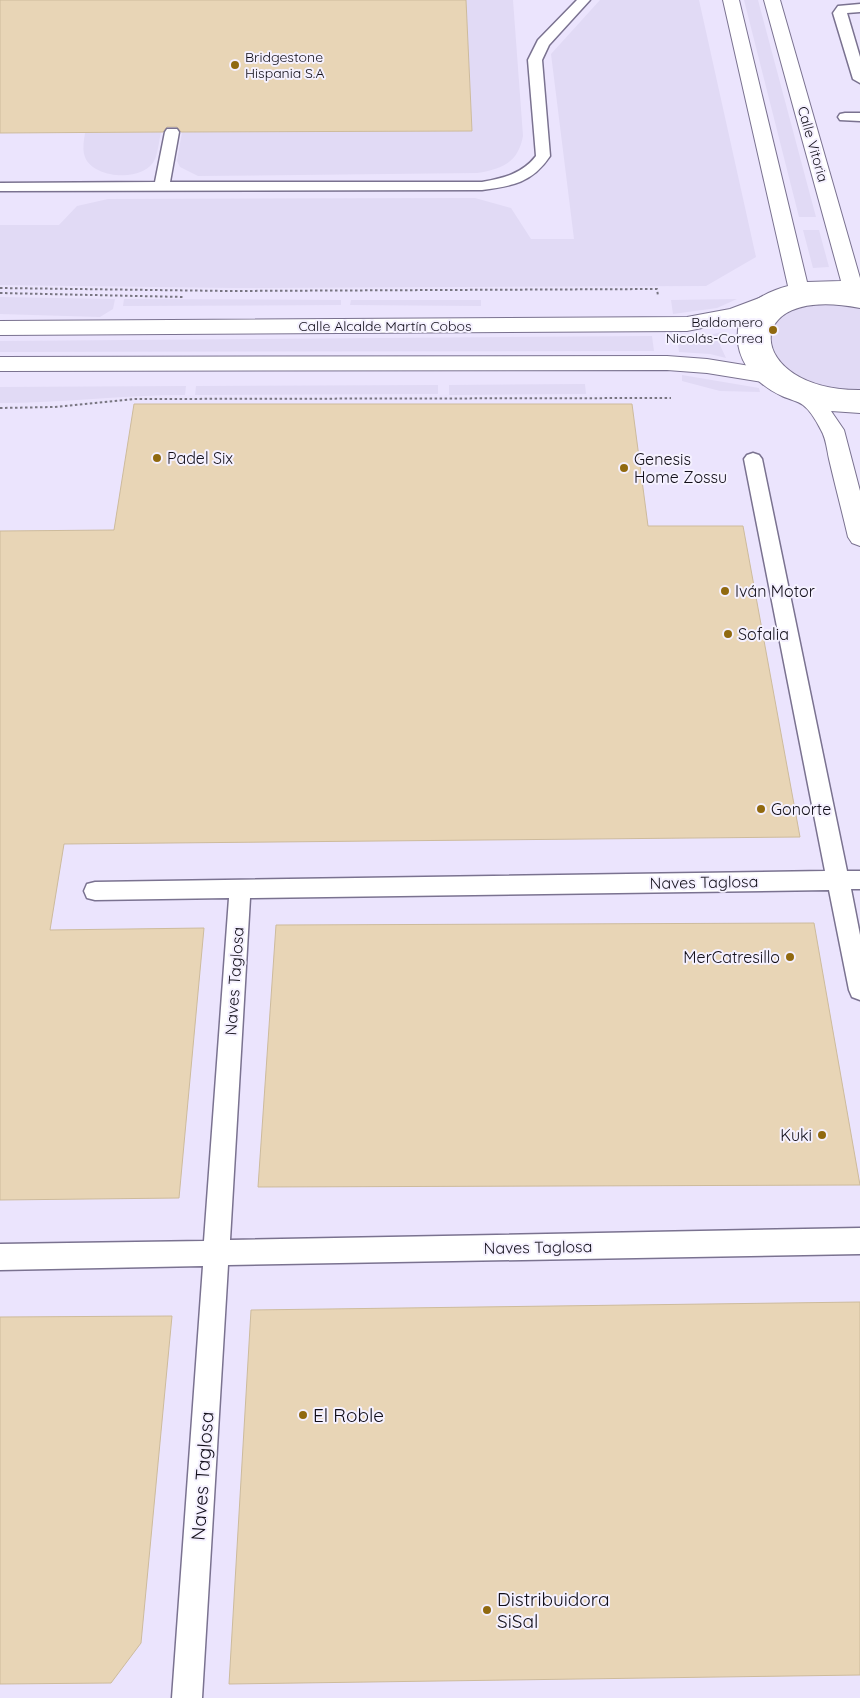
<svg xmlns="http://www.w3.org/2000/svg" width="860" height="1698" viewBox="0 0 860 1698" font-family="Quicksand,sans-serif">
<rect width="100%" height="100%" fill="#f5f1ff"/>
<path fill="#ebe4fd" d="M0,0H860V1698H0Z"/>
<path fill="#e1daf5" d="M466,0H513L523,136C518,163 502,169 477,173L198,176L180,167L177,161L182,132L472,131Z
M600,0H699L756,257L706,286L233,288L0,285V225H59L77,206L108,199L475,198L511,208L531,239H574L551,54Z
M744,0H758L816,217H799Z
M161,132C159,141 158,152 155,159C145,183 93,179 85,157C82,150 84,140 85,133Z
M803,230H819L829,267L813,268Z
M0,297L115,299L113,309L100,317L0,314Z
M124,299L341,300V305L123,306Z
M737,299L717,308L673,314L671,300Z
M351,300H481V306L350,305Z
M801,304H860V392L806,384L776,361L768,333L772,324Z
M722,332L720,345L726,358L710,354L679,352L677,336L709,335Z
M652,336L654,351L0,352V341Z
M682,375L759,388L760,392L720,391L682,381Z
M585,384L586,394L449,395V385Z
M438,385V394L195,395L196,386Z
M186,386L185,395C123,395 62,403 0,403V387Z"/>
<path fill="#e8d5b6" stroke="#cdbb9c" d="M0,0H466L472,131L181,132L177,127H167L163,132L0,133Z
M134,404H632L648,526H743L800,837L64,844L50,930L204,928L179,1198L0,1200V531L114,530Z
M814,923L860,1185L258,1187L276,925Z
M860,1302V1675L229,1684L251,1310Z
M172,1316L141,1643L111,1683L0,1684V1317Z"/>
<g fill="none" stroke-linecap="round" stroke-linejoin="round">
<defs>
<path id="service" d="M577,0H590L549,45L542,60L550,156C532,183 512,186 482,190L0,191V183L155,182L165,132L167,129H177L179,132L170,182H482C504,178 522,174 536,156L528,60L538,40Z
M860,4V12L847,13L860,57V83L853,79L833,13L838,6Z
M845,113H860V121L840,120L838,117L840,114Z
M753,453L759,455L762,459L847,871H860V889H851L860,935V1000L852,997L849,990L829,890L250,898L230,1240L860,1228V1254L228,1265L202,1698H172L203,1266L0,1270V1244L204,1241L229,898L95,900L87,898L84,891L87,884L95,882L825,871L744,459L747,455Z"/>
<path id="pedestrian" d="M815,291H832L860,294V308C736,283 746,391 860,390V404C832,405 800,399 776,382C752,366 739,330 765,308C778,296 798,294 815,291Z"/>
<path id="secondary" d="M767,295L774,297L777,302L774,307L742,320L687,331L0,335V321L687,317L730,309Z
M667,356L707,359L768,369L776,371L779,376L776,381L768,383L707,373L667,370L0,371V357Z"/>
<path id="trunk" d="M723,0H739L807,282L841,281L764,0H780L860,278V296C721,272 728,398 860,399V413L831,411L844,430L860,491V546L852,543L848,537C842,511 835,485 829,459C827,450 826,438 821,430C817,422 810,410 803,405C798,401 788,399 782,396C753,383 732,356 739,324C744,302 769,291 788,286Z"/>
</defs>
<use href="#service" stroke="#7a7290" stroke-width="3"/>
<use href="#pedestrian" stroke="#7a7290" stroke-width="2"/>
<use href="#secondary" stroke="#7a7290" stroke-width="2"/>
<use href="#trunk" stroke="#7a7290" stroke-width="2"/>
<path stroke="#787581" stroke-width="2" stroke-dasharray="2.5 2.5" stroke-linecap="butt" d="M0,288L229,291L657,289L658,296
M0,293L184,297
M0,408L54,407L135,399L671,398"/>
<use href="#service" fill="#fff" fill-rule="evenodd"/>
<use href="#pedestrian" fill="#fff" fill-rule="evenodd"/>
<use href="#secondary" fill="#fff" fill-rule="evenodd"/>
<use href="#trunk" fill="#fff" fill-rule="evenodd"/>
</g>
<g fill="#90690f" stroke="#f5f1ff" stroke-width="2">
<circle cx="235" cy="65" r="5"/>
<circle cx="773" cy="330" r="5"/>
<circle cx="157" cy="458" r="5"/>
<circle cx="624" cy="468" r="5"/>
<circle cx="725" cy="591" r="5"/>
<circle cx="728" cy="634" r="5"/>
<circle cx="761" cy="809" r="5"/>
<circle cx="790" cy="957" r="5"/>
<circle cx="822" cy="1135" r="5"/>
<circle cx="303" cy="1415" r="5"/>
<circle cx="487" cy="1610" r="5"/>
</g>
<g text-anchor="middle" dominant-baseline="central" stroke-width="4" stroke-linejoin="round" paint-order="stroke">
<g font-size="14" fill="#110e19" stroke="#f5f1ff" text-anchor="start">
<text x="245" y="57">Bridgestone<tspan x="245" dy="16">Hispania S.A</tspan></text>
<text x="763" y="322" text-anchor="end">Baldomero<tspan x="763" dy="16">Nicolás-Correa</tspan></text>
</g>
<g font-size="14" fill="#110e19" stroke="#f5f1ff">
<text transform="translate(813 144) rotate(74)">Calle Vitoria</text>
<text x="385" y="326">Calle Alcalde Martín Cobos</text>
</g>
<g font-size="16" fill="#110e19" stroke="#f5f1ff" text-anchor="start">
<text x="167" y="458">Padel Six</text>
<text x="634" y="459">Genesis<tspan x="634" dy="18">Home Zossu</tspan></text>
<text x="735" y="591">Iván Motor</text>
<text x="738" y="634">Sofalia</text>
<text x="771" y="809">Gonorte</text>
<text x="780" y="957" text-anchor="end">MerCatresillo</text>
<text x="812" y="1135" text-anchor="end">Kuki</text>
</g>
<g font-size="16" fill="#110e19" stroke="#f5f1ff">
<text transform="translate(704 882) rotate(-1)">Naves Taglosa</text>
<text transform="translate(234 981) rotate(-86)">Naves Taglosa</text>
<text transform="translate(538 1247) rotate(-1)">Naves Taglosa</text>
</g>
<g font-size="19" fill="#110e19" stroke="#f5f1ff" text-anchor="start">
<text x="313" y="1415">El Roble</text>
<text x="497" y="1599">Distribuidora<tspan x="497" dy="22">SiSal</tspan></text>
</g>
<g font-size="19" fill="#110e19" stroke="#f5f1ff">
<text transform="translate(202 1476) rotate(-86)">Naves Taglosa</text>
</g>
</g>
</svg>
